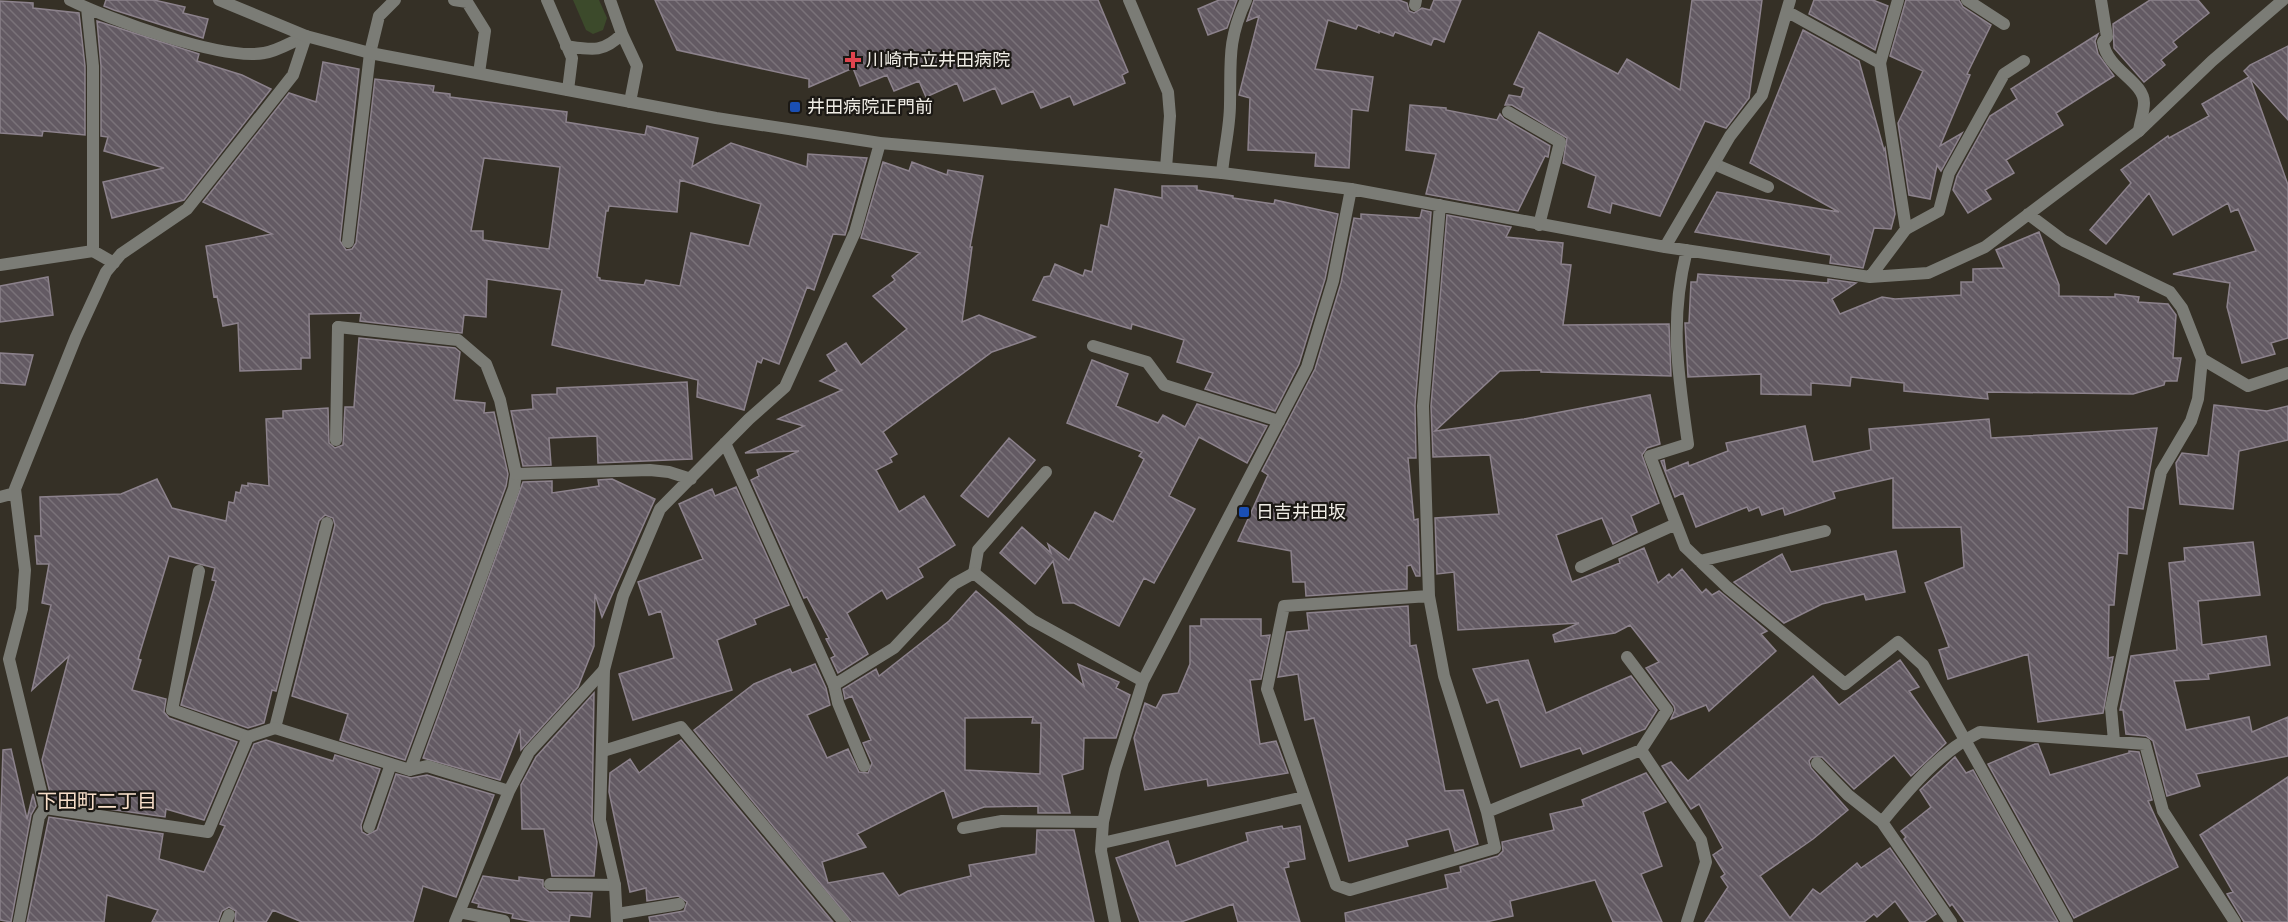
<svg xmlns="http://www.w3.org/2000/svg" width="2288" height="922" viewBox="0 0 2288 922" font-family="Helvetica,'Noto Sans JP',sans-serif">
<defs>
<pattern id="building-back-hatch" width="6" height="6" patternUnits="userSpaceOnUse" patternTransform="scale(1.5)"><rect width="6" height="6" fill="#635a63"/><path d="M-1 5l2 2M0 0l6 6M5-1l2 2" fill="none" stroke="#7a7279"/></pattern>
</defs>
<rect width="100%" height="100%" fill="#353026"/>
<path fill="#3c4a2b" d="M573,0H599L607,18L603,30L593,34L586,30Z"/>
<path fill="url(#building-back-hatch)" stroke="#8c828c" stroke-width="1.5" fill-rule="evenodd" d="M106,0H154L185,7L183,13L208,19L203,38L114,10L104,6Z
M655,0H1098L1128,72L1122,75L1125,83L1074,105L1070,96L1041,108L1033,91L1002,104L995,88L964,101L957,83L926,97L919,81L894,91L887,75L860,86L853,68L809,87V79L677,50Z
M1219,0H1237L1227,28L1208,35L1198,9Z
M1254,0H1399L1407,3L1409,11L1414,13L1422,8L1430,10L1434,0H1461L1444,42L1434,38L1431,45L1395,32L1393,36L1379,31V33L1358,25L1356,29L1328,20L1315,69L1373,77L1368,111L1352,109L1349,168L1315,166L1316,153L1248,150L1250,98L1239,95L1259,16L1247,21Z
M1692,0H1762L1749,98L1726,128L1705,121L1660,216L1612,203L1610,213L1588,207L1596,176L1563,163L1567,138L1512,105H1505L1509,95L1521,97L1524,88L1514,84L1539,32L1618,74L1627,59L1680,90Z
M1814,0H1873L1888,6L1875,50L1809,14Z
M1906,0H1959L1963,7L1991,25L1967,74L1970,75L1940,146L1962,133L1941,171L1937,165L1930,199L1909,195L1898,123L1923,71L1890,56Z
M2150,0H2198L2209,13L2173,42L2177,47L2161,60L2165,65L2144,82L2114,48L2113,24Z
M0,1L33,3V8L79,13L85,66V135L43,131L42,136L0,133Z
M97,21L199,54L197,61L242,75L271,89L184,200L112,218L103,182L164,168L104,151L108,137L101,136V66Z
M1803,30L1859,61L1884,150L1885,148L1895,214L1891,229L1874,228L1863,268L1830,263L1831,255L1695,232L1717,192L1839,212L1750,163Z
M2098,34L2095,41L2098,54L2114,76L2056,113L2063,125L2006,160L2014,173L1985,190L1991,199L1968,213L1953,190L1957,176L1990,116L2017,99L2011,89Z
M2288,46V120L2250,78L2288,185V338L2271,343L2275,354L2242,363L2227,307L2230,283L2173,274L2256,251L2238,209L2231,212L2228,203L2173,235L2149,193L2106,244L2090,230L2131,183L2121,170L2168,136L2169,138L2209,116L2202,104L2249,77L2244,71L2250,65Z
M323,62L359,69L340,241L346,250L352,249L356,243L375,79L434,86L433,92L450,94V97L567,112L566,122L645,135L647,126L698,138L692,167L731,143L807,167L808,154L867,158L845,235L833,234L814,290L807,287L779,364L763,358L761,363L757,361L744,410L697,397L698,380L552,345L562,290L487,279L486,317L464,315L462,333L360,321L361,313L309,314L310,358H301V369L240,371L238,323L223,326L217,296L214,297L206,246L272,234L203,202L289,93L316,102ZM484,158L560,167L549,249L483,240V231H471ZM680,180L761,204L749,246L691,233L680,286L646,280L644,285L600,280V278L597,277L606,211H608L609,206L677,212Z
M1410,105L1446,108V110L1497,120L1500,114L1504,119L1550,146L1548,157L1545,156L1518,211L1426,194L1436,154L1406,150Z
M883,162L909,171L912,162L947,175L948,170L983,176L970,247H972L962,322L979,315L1035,337L992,352L883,432L897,454L890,458L892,462L876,470L899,512L924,496L955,545L918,568L923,577L887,599L882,590L847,613L868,654L838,673L831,658L835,656L826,639L829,638L807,597L804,598L751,480L759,476L757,470L799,451L745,453L804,426L778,419L842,390L820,381L837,371L827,355L846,343L861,365L907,329L873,296L895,280L892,276L920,253L861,238Z
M1162,186H1197V190L1233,196V198L1274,204L1275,200L1338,214L1325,279L1299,364L1275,411L1205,389L1213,373L1177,362L1184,340L1132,324L1131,329L1033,300L1044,277L1050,276L1055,264L1083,276L1085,270L1092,272L1101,225L1108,227L1115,189L1162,198Z
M1422,210L1431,212L1415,405L1416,458H1408L1414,520L1418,519L1420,576H1416L1411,565L1407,566V589L1306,596L1305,582H1293L1291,551L1238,541L1268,475L1262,471L1315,369L1341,283L1354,218L1361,219V214L1420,218Z
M1447,215L1511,227L1506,237L1563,243L1561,264L1571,265L1563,325L1669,324L1671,376L1541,372V370L1500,371L1435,431L1524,419L1650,395L1660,444L1647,448L1642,455L1659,503L1631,516L1637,532L1613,544L1602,518L1556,535L1572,582L1620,563L1619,559L1644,548L1658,583L1669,574L1672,578L1682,569L1702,593L1706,589L1712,595L1719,591L1767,631L1761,634L1776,651L1709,711L1706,705L1671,719L1675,710L1674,706L1646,668L1659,662L1630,625L1615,633L1555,642L1553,635L1579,623L1458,630L1454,572L1437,574L1435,518L1499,514L1490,455L1433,457L1431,406Z
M2039,232L2059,285V296L2115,297V294L2139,297L2138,302L2168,304L2176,315L2173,358H2181L2177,381H2165L2164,385L2133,394L1987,392L1988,399L1904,391V383L1851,377L1850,386L1811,383V395L1761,394V374L1688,377L1685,323H1689L1691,282H1697L1698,274L1828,283V279L1856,283L1832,299L1840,314L1882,297L1895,299L1961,295V282H1973V269L2004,268L1996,250Z
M48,277L53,315L0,322V286Z
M359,338L455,348L460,352L454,400L485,403L484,413L494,412L508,474L506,486L405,760L340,740L348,714L292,696L335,525L333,518L325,515L319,521L276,691L272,690L264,723L248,728L181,705L216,581L212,580L215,568L169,556L138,659L141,660L132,690L166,699L164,712L169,718L237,742L204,820L166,809L165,817L52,801L42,760L69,656L32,690L51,605L42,603L49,564H37L35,536H41L40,497L121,494L157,479L172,508L226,521L229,502L234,503L236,492L240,493L242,485L248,486V483L269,486L266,419L283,418V411L328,408L329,443L335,448L343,445L345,407H354Z
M0,353L33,355L25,385L0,383Z
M1092,360L1128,374L1116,406L1158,423L1163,415L1185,427L1197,404L1267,426L1247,463L1199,437L1169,496L1195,509L1154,583L1144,578L1119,626L1074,603H1063L1053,561L1035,584L1000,553L1022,527L1051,553L1048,544L1069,560L1095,512L1113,522L1144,459L1139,456L1142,452L1067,423Z
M687,382L692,459L598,463L597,436L549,438L551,465L523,466L511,411L533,409L532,395L557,394V388Z
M2214,405L2267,411L2288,406V440L2239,451L2233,509L2180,504L2176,463L2182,453L2208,456Z
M1989,419L1991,438L2157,428L2143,509L2128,507L2127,554L2118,553L2114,605H2109L2108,658L2113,657L2103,713L2038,722L2028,654L1948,679L1939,650L1949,647L1925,583L1964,567L1961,527L1893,528V478L1833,492L1835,498L1785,515L1783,508L1762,515L1759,507L1749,511L1747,507L1696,527L1683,493L1675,497L1661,461L1664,460L1666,471L1688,462L1689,466L1728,451L1726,443L1805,426L1813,462L1871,450L1869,429Z
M1009,438L1035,460L988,517L961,496Z
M612,479L655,499L602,617L595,594L594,646L578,687L521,750L520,729L500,780L423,758L523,482L552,481V493L599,486L598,480Z
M736,487L789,605L754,619L756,624L717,640L732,690L633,720L619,674L674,658L661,611L649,615L638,582L703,559L679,504L712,489L715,496Z
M2253,542L2260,595L2198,601L2202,645L2266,636L2270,665L2208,674L2209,679L2174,681L2186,730L2249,717L2252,732L2288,717V756L2196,774L2200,786L2167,796L2153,741L2146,736L2126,734L2123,710H2120L2131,656L2177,650L2169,563L2185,561L2184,548Z
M1896,551L1905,592L1866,600L1864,594L1822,604L1784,623L1734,582L1782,554L1791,572Z
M976,591L1084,686L1078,664L1119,682L1116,688L1130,695L1116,738H1084L1083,769L1062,775L1070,813H1038V806L984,807L953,818L944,790L857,834L866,847L822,862L828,883L883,873L899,896L908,891L971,876L969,865L1036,854L1037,830H1074L1094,922H852L694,730L754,684L790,669L792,673L815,664L826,688L830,705L807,715L827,758L848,749L859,772L868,773L872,763L863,743L871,740L852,696L845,699L843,689L876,669L879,676L949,621ZM1033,717L1032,723H1041L1040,774L965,770V718Z
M1408,606L1410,646L1416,645L1445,791L1463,790L1478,844L1455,851L1449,829L1406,840L1408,846L1349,861L1314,718L1305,720L1298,674L1278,677L1287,632L1309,630L1307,613Z
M1201,619H1261V636L1270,635L1261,679L1250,680L1260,744L1276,741L1288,773L1208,786L1207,779L1145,790L1134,738L1145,703L1156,708L1163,695L1178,693L1190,664V626H1201Z
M1528,660L1546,713L1631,676L1657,710L1645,729L1583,754L1580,748L1521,767L1498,699L1487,703L1473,669Z
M1900,660L1919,687L1909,691L1946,743L1911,776L1894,755L1854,789L1822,757H1812L1809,761L1811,768L1848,810L1813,839L1760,876L1790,918L1813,889L1820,894L1857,863L1861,868L1890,848L1936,914L1924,922H1910L1895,901L1877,917L1874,914L1864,922H1705L1728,887L1721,877L1725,874L1713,855L1723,848L1699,804L1691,809L1662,766L1671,762L1688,781L1813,676L1839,705Z
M594,693L592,820L597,842L594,876H552L544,829H522L521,785L536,757Z
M266,740L333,761L335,755L380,769L361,825L362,832L367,835L377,830L396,774L411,778L427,775L494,795L456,897L423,886L413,922H302L273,910L266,922H235L236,911L229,907L222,911L218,922H152L158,910L107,895L104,922H27L49,817L163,834L159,859L204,872L225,826L220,824L254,744Z
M681,740L833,922H650L649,917L684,911L687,902L678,896L647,901L646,888L630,892L609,792L610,773L630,759L639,773Z
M2035,744H2038L2050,775L2129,753V751L2139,752L2152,800L2148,801L2178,867L2074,918L1988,764Z
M11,749L27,819L33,794L36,806L31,815L11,922L0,920V840L3,750Z
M1955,757L1966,773L1973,770L2058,922H1965L1952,904L1950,906L1904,839L1906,837L1901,831L1931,807L1920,790Z
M1646,773L1666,802L1643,812L1662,866L1641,874L1662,922H1613L1595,880L1510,901L1513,916L1486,922H1346L1345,913L1448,888L1445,875L1461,872L1460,867L1498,856L1503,851L1502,842L1554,830L1550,814L1584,806L1582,800Z
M2288,777V922H2244L2227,894L2233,892L2200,835Z
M1282,826L1283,829L1300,826L1305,859L1288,862L1289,867L1284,868L1300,922H1238L1233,904L1181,922H1140L1116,858L1168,841L1176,866L1248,841L1246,833Z
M483,876L519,881V877L543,880V887L549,892L592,893L590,917L570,915L569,922H535L512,918L513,914L478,907L479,904L472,902Z"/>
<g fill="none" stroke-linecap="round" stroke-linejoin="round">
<path stroke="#7b7c76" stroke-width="12" d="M454,0L467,2L485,31L479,73
M547,0L572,58L568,90
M1129,0L1168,92L1170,116L1166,168
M1967,0L2004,24
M2101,0L2107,37L2103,42C2107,70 2144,81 2144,103C2144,112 2140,122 2139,131
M1415,5L1416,0
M622,34L637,66L630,102
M566,46C592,50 603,53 622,34L610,0
M1880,63L1898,0
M1508,112L1560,142L1539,225
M1714,164L1768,187
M1222,173C1224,150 1230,127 1230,104C1231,61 1227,41 1246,0
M1906,229L1939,211L1949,173L2004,74L2024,61
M348,242L370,53L379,16L395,0
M0,265L93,251
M1093,346L1147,362L1164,385L1279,421
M336,440L338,327
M327,523L275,728L410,770L427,766L509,791
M199,571L172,710L248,737
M974,573L978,550L1046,472
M834,685L838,703L864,766
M2114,741L2111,708L2161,472L2191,421L2198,399L2202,359
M603,751L681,727L844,922
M1817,763L1848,795L1882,822L1951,922
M410,770L514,488L516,474
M1882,822C1910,788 1940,751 1980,732L2145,744L2163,811L2235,922
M369,827L391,764
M550,884L615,885
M459,912L504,921
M617,914L679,904
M19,922L39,817L45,808
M226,922L229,915
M455,922L509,791L529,752L604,670"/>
<path stroke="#7b7c76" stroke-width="12" d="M70,0C108,19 223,61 264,53C278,51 293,41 306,36
M87,8L93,66V251L114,263
M1788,12L1880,63L1906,229L1870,277
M2028,214L2064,241L2170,292L2182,308L2202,359L2248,386L2288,373
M1665,247L1730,136L1762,95L1790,0
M1687,250C1669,320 1678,374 1688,444L1650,456L1685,547L1727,587L1845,684L1898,642L1923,665L2067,922
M338,327L458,340L486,364L500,400L516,474L650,470L669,472L691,479
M725,443L834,685L894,648L954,584L974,573L1032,620L1143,681
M0,497L15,493
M1700,561L1825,531
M1581,567L1676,524
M1429,596L1284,606L1267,689L1336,885L1350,890L1495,848L1487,812L1444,676L1429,596L1423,406L1440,205
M275,728L248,737L208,832L45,808L9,659L22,609L25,570L15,489L76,337L106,272L121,254L187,209L293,75L306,36
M1641,750L1701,840L1706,862L1687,922
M1487,812L1641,750L1667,710L1627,657
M963,828L1002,821L1103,822
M1102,843L1304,797
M617,922L615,885L600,820L604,670L623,596L660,509L749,419L785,387L855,232L880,143
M1115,922L1101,851L1103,822L1115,770L1143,681L1307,367L1333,281L1351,189L1665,247L1752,260L1870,277L1928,273L1985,247L2139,131L2212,61L2283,0"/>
<path stroke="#7b7c76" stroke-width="12" d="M219,0L306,36L370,53L716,118L880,143L1222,173L1351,189"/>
</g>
<path fill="#e0444e" stroke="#1b1814" stroke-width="2" d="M850 51h6v6h6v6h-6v6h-6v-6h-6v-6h6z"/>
<g fill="#1a4fb4" stroke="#1b1814" stroke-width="2">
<rect x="789" y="101" width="12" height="12" rx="3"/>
<rect x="1238" y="506" width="12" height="12" rx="3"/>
</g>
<g text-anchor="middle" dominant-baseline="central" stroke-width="4.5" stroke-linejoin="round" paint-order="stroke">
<g font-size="18" fill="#f0ede6" stroke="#1b1814" text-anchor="start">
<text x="866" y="60">川崎市立井田病院</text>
<text x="807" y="107">井田病院正門前</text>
<text x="1256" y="512">日吉井田坂</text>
</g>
<g font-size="20" fill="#f8dec9" stroke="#1b1814">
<text x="97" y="801">下田町二丁目</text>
</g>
</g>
</svg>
